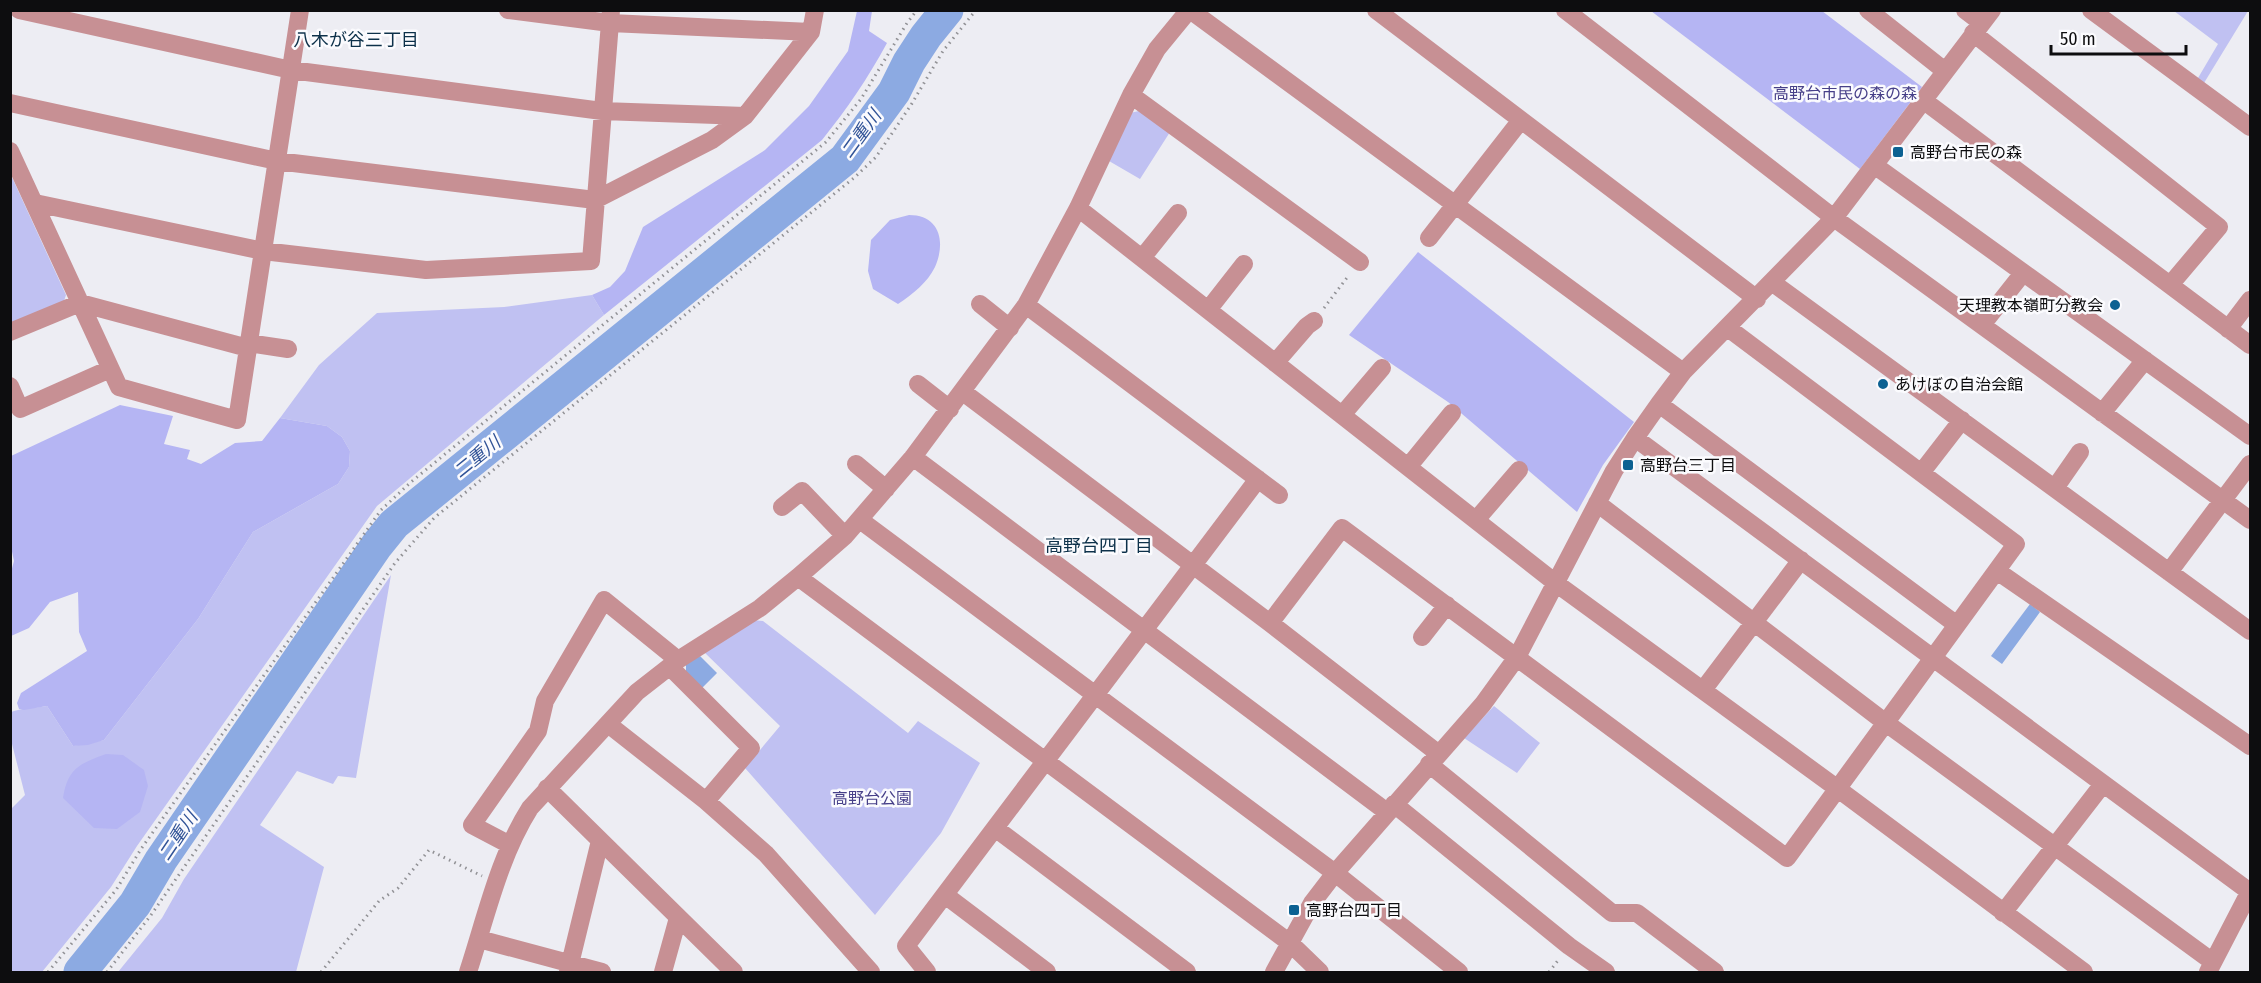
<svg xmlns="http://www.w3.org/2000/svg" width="2261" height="983" viewBox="0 0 2261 983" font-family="'Fira Sans Condensed','Noto Sans JP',sans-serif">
<rect width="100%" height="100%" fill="#ededf3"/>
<path fill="#c0c1f2" d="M2174,11H2248L2204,83L2198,78L2218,44Z
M1139,111L1170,132L1140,179L1109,161L1130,113Z
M10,173L66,295L64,301L10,324Z
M592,295L604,315L377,506L137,846L111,887L42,972H11L10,810L25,795L11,740V712C21,708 35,708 47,706L73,746L104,740L198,619L253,532L338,484L349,467L350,451L342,437L327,426L280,418L319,365L377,313L504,307Z
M391,575L356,778L338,776L333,784L297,771L260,825L324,867L296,972H118L162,918L184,879Z
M752,620L763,621L908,733L918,721L980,763L941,833L875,915L745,768L780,726L703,651Z
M1494,706L1540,743L1517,773L1464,738Z"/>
<path fill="#b5b5f3" d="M857,11H872L869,31L887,43C868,78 847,109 822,140L604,315L592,295L610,287L625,271L643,227L765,150L809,106L848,51Z
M1651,11H1822L1922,87L1860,169Z
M909,215C940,215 946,242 935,267C927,283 913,294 898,304L873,289L868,271L871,240L890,220Z
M1418,252L1634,422L1603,465L1577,512L1448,402L1349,335Z
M120,405L173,416L164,444L190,450L187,459L201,464L235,443L262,441L280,418L327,426L342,437L350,451L349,467L338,484L253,532L198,619L104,740L88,745L73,746L47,706L24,710L19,709L17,703L21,693L87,651L79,632L78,592L50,602L29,628L11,636L10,576L14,561L10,542L11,456Z
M106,754L123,755L144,770L148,786L140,812L117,829L94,828L63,798C68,768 79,764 106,754Z"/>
<path fill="#8caae2" d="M2030,604L2040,612L2002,664L1991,656Z
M700,656L717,673L702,688L686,674V663Z"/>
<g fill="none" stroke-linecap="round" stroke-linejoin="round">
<path stroke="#8caae2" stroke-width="33" d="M80,972L135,904L161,860L377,545L394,524L845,159L894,92L909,62L926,36L947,10"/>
<path stroke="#919195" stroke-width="3" stroke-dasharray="1.5 4.5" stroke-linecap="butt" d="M1324,308L1349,275
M48,972L116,890L141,849L381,510L411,482L826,142L861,99L907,23L917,10
M107,972L151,915L395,563L434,518L855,177L876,157L911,105L943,51L976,10
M321,972L379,901L398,888L429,850L482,876
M1549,972L1559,959"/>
<path stroke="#c79094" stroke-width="18" d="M19,10L291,70L602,111L745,116
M508,10L610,23L811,32
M1190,10L1683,372
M1376,10L1757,299
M1565,10L1834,218L2250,520
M1868,10L1945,71
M1965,10L1982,23
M2091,10L2250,127
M1973,33L2219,227L2170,285
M1131,95L1360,262
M1923,100L2250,345
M10,103L277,161L595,200L712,140L745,116L811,32L815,10
M10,151L119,387L237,420L300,10
M1874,165L2250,436
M35,203L263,251L426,270L591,261L611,10
M1078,208L1557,584L1838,789L2084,972
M1429,238L1521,120
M1142,258L1178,213
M1773,283L2250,631
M980,304L1010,328
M1026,305L1279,495
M1208,310L1244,264
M1982,325L2023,273
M2228,329L2250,300
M10,332L80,303L248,348
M249,343L288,349
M1275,363L1307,326L1314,321
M918,384L950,409
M10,386L20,409L110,369
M963,392L1270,623L1439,754
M1659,404L1957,625
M2102,413L2145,360
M1342,415L1382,368
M1635,438L2250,892
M913,457L1387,812
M856,464L886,489
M1408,467L1452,413
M1921,473L1962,420
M2055,488L2080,452
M1597,503L1886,723L2213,962
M782,507L802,491L845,536
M860,520L1335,873L1459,972
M1476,520L1519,470
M1997,571L2250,746
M2169,572L2250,464
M798,577L1290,943L1320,972
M1270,623L1342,528L1787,858L2016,544L1728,328
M1422,637L1447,605
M670,667L751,748L706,801
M1703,690L1801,560
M608,724L706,801L766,854L871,972
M1429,764L1612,913H1637L1715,972
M547,788L734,972
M1394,804L1569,946L1606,972
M995,828L1187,972
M510,845L472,825L538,731L545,701L604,600L678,660
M945,895L1047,972
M2003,913L2103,784
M479,939L602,972
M468,972C486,917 499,857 530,808L637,692L678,660L760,608L798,577L845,536L913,457L1026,305L1078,208L1131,95L1157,49L1189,10
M568,972L600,841
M663,972L678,918
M927,972L906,946L1258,479
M1274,972L1312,903L1335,873L1483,704L1517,657L1614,471L1635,438L1659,404L1683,372L1834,218L1992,10
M2208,972L2250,891"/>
</g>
<g fill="#0c6192" stroke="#fbfbfe" stroke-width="2">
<rect x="1892" y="146" width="12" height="12" rx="3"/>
<circle cx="2115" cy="305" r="6"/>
<circle cx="1883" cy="384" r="6"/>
<rect x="1622" y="459" width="12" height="12" rx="3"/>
<rect x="1288" y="904" width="12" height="12" rx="3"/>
</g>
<g text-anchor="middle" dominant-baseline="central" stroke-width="5" stroke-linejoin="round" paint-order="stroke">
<g font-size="16" fill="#474089" stroke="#fbfbfe">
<text x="1845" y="93">高野台市民の森の森</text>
<text x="872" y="798">高野台公園</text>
</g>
<g font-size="16" fill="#0d0d0f" stroke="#fbfbfe" text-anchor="start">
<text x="1910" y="152">高野台市民の森</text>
<text x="2103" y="305" text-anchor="end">天理教本嶺町分教会</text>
<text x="1895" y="384">あけぼの自治会館</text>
<text x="1640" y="465">高野台三丁目</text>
<text x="1306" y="910">高野台四丁目</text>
</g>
<g font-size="18" fill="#0d314a" stroke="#fbfbfe">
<text x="356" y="40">八木が谷三丁目</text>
<text x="1099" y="546">高野台四丁目</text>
</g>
<g font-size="18" font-style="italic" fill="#315397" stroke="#fbfbfe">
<text transform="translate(861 134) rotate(-54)">二重川</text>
<text transform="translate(477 457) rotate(-39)">二重川</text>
<text transform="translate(178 836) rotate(-56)">二重川</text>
</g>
</g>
<rect width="2261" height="983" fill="none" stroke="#0d0d0f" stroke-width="24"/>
<path d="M2051 45v9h135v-9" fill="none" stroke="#0d0d0f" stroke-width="3"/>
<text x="2060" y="45" font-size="18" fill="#0d0d0f" stroke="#fbfbfe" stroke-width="4.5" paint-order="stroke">50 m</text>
</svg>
